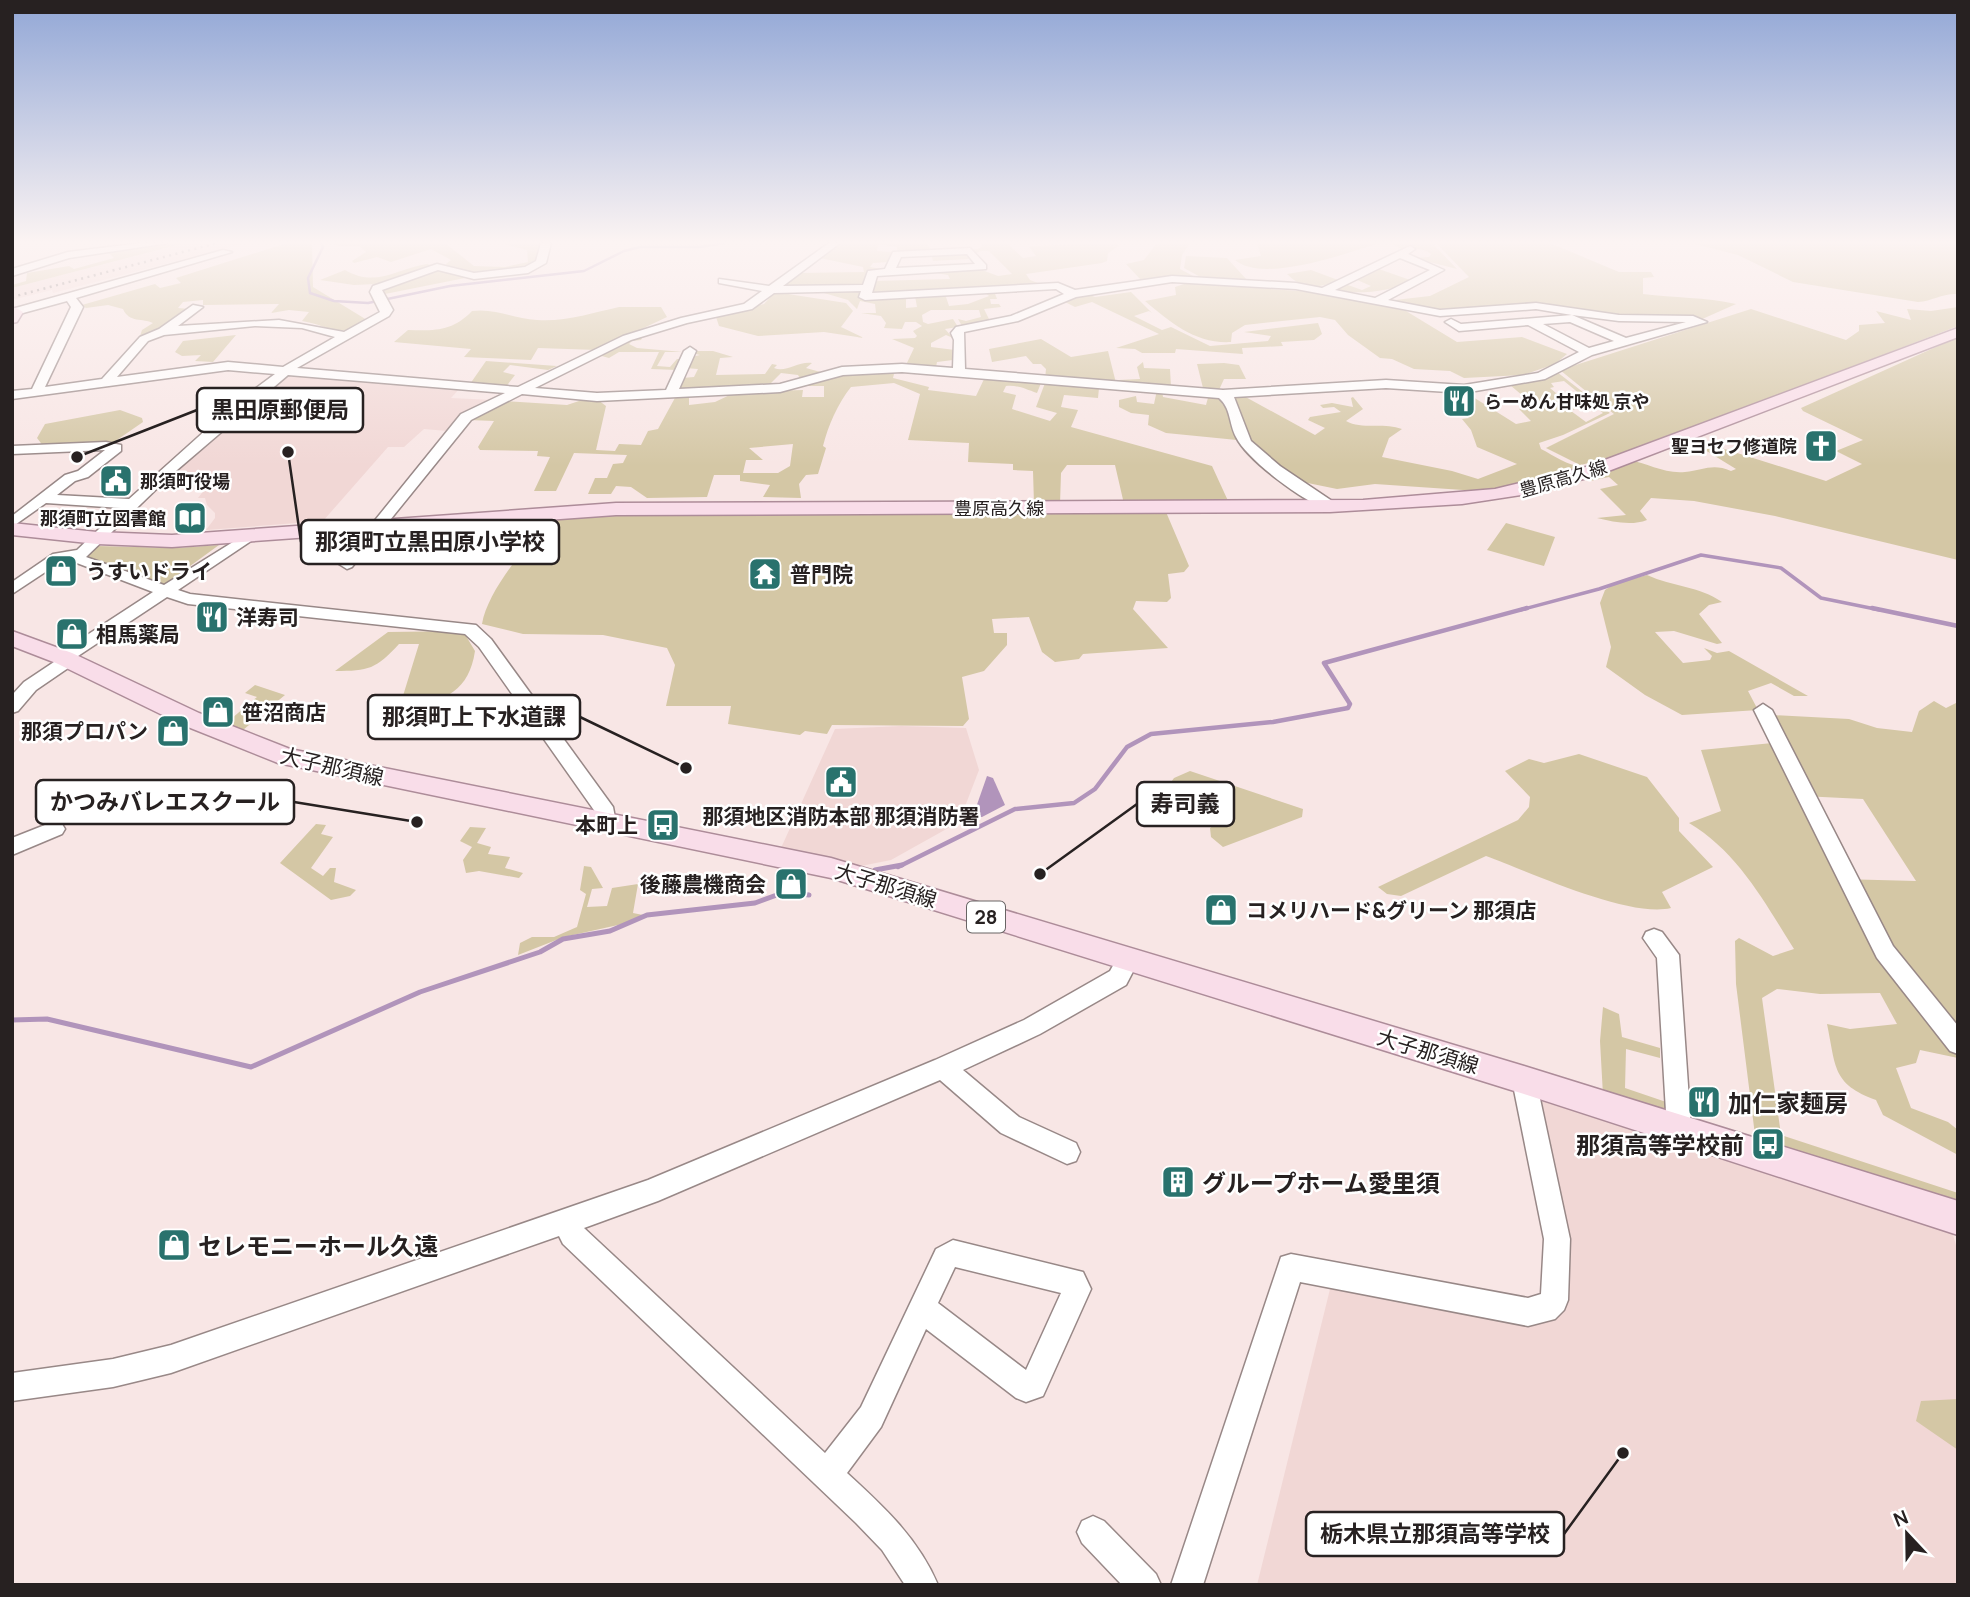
<svg xmlns="http://www.w3.org/2000/svg" width="1970" height="1597" viewBox="0 0 1970 1597" font-family="Manrope,'Noto Sans JP',sans-serif">
<rect width="100%" height="100%" fill="#f8e6e5"/>
<path fill="#f1d7d5" d="M186,243H246L53,293L52,290L12,300V288Z
M287,372L460,388L451,398L493,400L461,416L447,431L424,429L404,447H388L323,521L206,530L215,518V513L207,505L205,498H198L212,480H162Z
M901,726L966,728L979,770L959,822L891,860L861,866L781,848L835,729Z
M1539,1099L1951,1228L1958,1252V1585H1257L1332,1281L1551,1322L1560,1304Z"/>
<path fill="#d4c7a5" fill-rule="evenodd" d="M171,243H185L12,288V285L26,281L27,273L69,266L74,269L114,258L109,253Z
M287,243H312L313,287L367,320C335,340 336,327 302,321L309,312L289,310L271,313L279,304L203,305V300L183,302L178,308L190,309L148,336H140L142,330L153,323C143,318 129,323 123,309L108,305L86,308L82,305L155,284L160,288L181,283L176,278Z
M332,243H445L474,266L505,267L528,262L527,250L500,243H542L536,265L532,268L472,275L447,266L446,264L451,260L431,249L391,262L377,257L354,263L352,261L366,252L359,246H339Z
M838,243H926L931,250L897,253V247L878,244L877,251L892,252L889,262L873,263L870,267L887,270L872,271L864,286L781,288L796,273L864,272L863,267L815,257Z
M981,243H1007L1023,258L1036,256L1029,247L1033,246L1117,243L1119,246L1108,253L1107,261L1102,263L1026,274L1030,280L1043,285L870,296L872,281L950,279L948,275L931,272L982,270L998,276L1012,274L989,251H980L968,259L933,261L931,253L977,249L982,247Z
M1157,243H1190L1182,255L1180,269L1195,277L1141,280L1126,264L1144,260Z
M1257,243H1379C1347,253 1263,284 1235,260L1261,256Z
M1390,243H1432L1457,269L1414,258L1429,257L1431,254C1421,247 1418,250 1407,250C1400,250 1396,245 1390,243Z
M1436,243H1550L1619,272H1651L1654,277L1643,278V294C1674,298 1705,297 1736,304L1700,320L1668,315H1621L1563,307L1449,311L1386,301L1430,296L1469,277Z
M1691,243H1958V294C1942,293 1933,301 1918,302L1793,282L1738,255Z
M1186,256L1227,258L1247,280L1204,279L1184,268Z
M427,264L470,277L380,295L379,285L376,284L354,285L320,280L345,270C376,288 396,269 427,264Z
M1376,268L1413,281C1390,292 1356,295 1332,290L1345,284L1362,290L1371,286L1355,279Z
M1311,270L1338,280C1319,289 1303,290 1287,274Z
M1187,283L1326,293L1406,311L1457,342L1522,337L1567,354L1555,364L1523,375L1464,378L1450,371L1414,369L1392,359L1380,358L1348,335L1335,320L1320,317L1245,325L1232,333L1231,342C1196,344 1171,323 1145,301L1176,295L1175,287Z
M860,290L861,297H906V308L917,307L915,296L945,294L949,306L968,304L989,296L984,292L994,291L997,299H990L991,304H999L1001,307L984,309L990,321L962,326L958,319L966,321L981,317L979,310H931L922,315L923,322L928,324L953,319L958,327L945,329L953,338L946,335L931,343V347L955,350L953,360L937,362L936,367L906,365L914,348L892,339L915,338L917,336L913,331L922,326L916,322H905L902,329L884,328L886,323L881,316L861,313H876L875,304L860,301L857,309L848,300L817,291Z
M775,292L846,303L853,311L841,327L864,338L824,332L758,336L719,326L716,317L764,304Z
M1131,292L1152,313L1149,311L1134,316L1162,330L1171,327L1210,346L1268,341L1271,336L1244,332L1318,323L1322,334L1314,340L1281,342L1283,346L1242,348L1243,354L1176,349L1175,353H1142L1135,349L1116,348L1159,334L1092,302L1075,307L1061,300L1085,293L1095,297Z
M619,307H661L667,317L597,350L538,348L531,360L464,357L471,349L394,342L408,330C435,331 453,331 472,311C496,308 514,319 537,320C565,322 592,313 619,307Z
M1958,307V326L1620,456L1580,465L1546,448L1614,414L1560,370L1751,309L1846,340L1859,331V325L1885,323L1876,311L1911,320L1907,309L1931,311Z
M236,335L213,362L195,361L201,355L182,356L175,352L183,341Z
M643,336L641,340L632,341L629,344L637,348L683,352H665L657,366L670,367L677,359H682L677,370L651,369L659,352H619L609,358L598,355L617,344Z
M1958,337V560L1775,516L1694,501L1651,498L1640,511L1647,520C1632,526 1613,522 1597,518L1626,515L1600,489L1618,485L1609,477L1590,481L1562,475L1471,494L1463,490L1375,484L1337,489L1298,481L1248,441L1232,395H1242L1315,435L1325,428L1308,420L1310,417L1341,412L1334,407L1323,408L1320,405L1332,403L1353,407L1351,398L1353,397L1363,409L1346,421C1362,430 1383,422 1402,429L1389,438L1382,457L1452,471L1478,479L1517,464L1477,447L1471,430L1462,419L1469,418L1459,408L1470,406L1465,400L1473,397L1516,424L1531,421L1519,409L1535,406L1510,385L1550,378L1557,372L1610,413L1563,435L1539,443L1541,449C1555,456 1570,468 1586,466C1600,465 1614,458 1628,460C1648,463 1664,474 1685,472C1703,470 1713,463 1731,471L1736,469L1705,450L1715,446L1826,481L1862,464L1836,451L1863,440L1803,411L1801,408ZM1564,381L1603,413L1586,422L1571,411L1575,409L1550,388L1554,387L1551,383Z
M1041,339L1071,357L1108,351L1116,383L1045,379L1046,369L1041,364H1033L1026,356L992,362L989,349Z
M693,351H713L733,357L720,358L716,375L765,374L772,364L777,365L774,368C786,373 798,361 812,363L806,368L824,373L801,380L798,375L781,373L771,383H790L779,387L677,392L682,378L694,377L698,369L685,368L691,357L700,355L692,353Z
M486,361L557,366L548,370L510,365L503,372L515,375L505,388L470,384Z
M1143,362L1144,368L1170,369L1171,387L1119,383V380L1140,379L1137,367Z
M1224,363L1239,365L1246,379H1224L1219,390L1203,388L1197,364Z
M895,370L893,378L929,387L928,390L976,396L985,377L1041,383L1037,393C1025,389 1019,385 1006,386L1003,392L1016,395L1012,409L1050,421L1057,413L1036,407L1045,383L1099,388L1098,398L1064,395L1061,407L1078,410L1071,427L1212,466L1229,503L1124,504L1115,465H1067L1061,473L1060,504H1034L1033,471L1013,470V464L968,462L969,443L908,440L920,394L894,383L851,387C838,403 828,426 823,446L826,448L818,474L806,475L799,484L801,498L763,497L770,485L740,481V475H714L707,497L647,498L631,487L616,486L611,494H588L595,478H607L613,464L623,463L627,455L574,453L556,491H534L550,457L537,456L538,451L480,450L478,447L494,421L469,420L503,401L567,405L585,399L598,400L606,406L596,450L615,451L619,444L641,445L648,431L658,429L676,396L689,395V405L715,402L736,392L803,390L802,397H824V386H795L843,372ZM793,444L790,466L778,473H743L746,460H763L749,448Z
M1157,390H1162L1163,397L1206,405L1209,394L1225,400L1237,440L1166,433L1148,425L1149,415L1131,413L1119,407V400L1136,396L1137,402L1154,404Z
M120,410L142,418L143,422L114,442L44,447L37,438L45,424Z
M645,511L1166,512L1189,566L1184,572L1168,574L1171,598L1167,602L1136,601L1133,609L1168,648L1083,654L1079,659L1055,662L1042,652L1029,617L992,619L994,633H1007V645L984,671L962,677L969,719L963,726L832,725L827,734L805,731L800,735L728,724L731,706H666L675,665L667,648L603,635L523,634L482,624C488,589 529,542 554,516Z
M1506,523L1555,537L1544,566L1487,550Z
M219,545L164,585L87,557L97,546L177,548Z
M1647,575C1673,587 1699,586 1722,602L1709,605L1699,614L1722,643L1717,644L1674,631L1655,632L1683,663L1710,660L1712,656L1704,648L1717,653L1729,651L1808,696H1794L1771,683L1748,691L1758,710L1682,715L1645,695L1606,667L1611,647L1600,603L1605,590L1614,584Z
M463,631L475,651C469,691 446,699 411,709L402,699L419,644H399C376,669 369,671 335,671L388,632Z
M255,685L285,695L243,730L219,721L224,717L231,719L257,697L245,693Z
M1934,701L1946,708L1958,702V1058L1920,1050L1916,1063L1896,1068L1911,1108L1948,1122L1958,1130V1155L1883,1115L1876,1100C1832,1084 1836,1067 1827,1024L1850,1029L1897,1024L1880,993L1820,994L1777,989L1762,998L1781,1135L1958,1193V1208L1756,1143L1736,984L1735,941L1739,938L1773,956L1794,949C1765,903 1738,852 1689,823L1721,811L1701,750L1782,742L1771,715L1849,719L1877,728L1912,732L1919,711ZM1802,796L1863,799L1916,881L1840,879Z
M1579,754L1647,777L1679,818V831L1713,867L1662,892L1671,908C1628,918 1530,872 1486,856L1401,896L1387,894L1378,887L1518,820L1529,807L1530,797L1505,771L1529,759L1544,763Z
M1190,771L1303,809L1302,817L1223,847L1211,837L1210,828L1224,819C1207,803 1188,800 1169,785L1174,778Z
M316,824L326,825L321,834L333,837L311,868L323,876L330,868H336L334,882L356,890L350,896L331,900L280,863Z
M470,827L486,828L477,843L491,847L488,854L510,857L505,868L523,873L519,878L479,871L466,873L463,860L472,847L460,841Z
M584,866L591,867L603,888L592,889L587,907L607,906L612,888L638,884L633,913L643,915L627,923L564,937L518,955L520,943L532,937H554L577,927L586,894L580,890Z
M1603,1007L1619,1014L1622,1037L1660,1048V1058L1626,1049L1625,1088L1672,1104L1671,1118L1603,1095L1600,1041Z
M1958,1399V1450L1916,1421L1921,1401Z"/>
<path fill="#b194bb" d="M987,776L993,778L1005,805L982,817L973,816Z"/>
<g fill="none" stroke-linecap="round" stroke-linejoin="round">
<path stroke="#b194bb" stroke-width="2.5" d="M321,243L323,247L308,278L310,293L334,301L368,303L450,286L584,271L624,251L640,247H700L724,243"/>
<path stroke="#b194bb" stroke-width="3.5" d="M1520,610L1599,589L1701,555L1781,568L1821,598L1880,610"/>
<path stroke="#b194bb" stroke-width="4.5" d="M1872,608L1958,626
M898,867L1015,809L1074,803L1095,789L1127,747L1151,734L1273,722L1348,708L1350,704L1324,663L1527,608"/>
<path stroke="#b194bb" stroke-width="5" d="M875,870L902,865
M12,1020L47,1019L251,1067L420,992L540,952L563,939L610,931L647,915L755,903L785,892L809,895"/>
<defs>
<path id="minor" d="M141,243H168L69,258L12,276V269L68,252Z
M541,243H551L546,263L528,273L474,279L438,270L382,290L393,310L389,316L297,368L518,387L623,336L681,318L744,304L762,291L719,283V279L769,286L829,243H840L783,286L863,285L868,271L885,269L893,252L970,248L986,265V269L877,276L872,293L1058,283L1075,290L1172,276L1296,283L1322,288L1410,246L1415,249L1408,254L1444,270L1388,300L1440,310L1536,303L1619,315L1693,316L1707,322L1592,355L1545,379L1464,393L1386,388L1234,397L1251,441L1280,466L1335,503L1337,506L1330,510C1306,504 1247,460 1236,437C1229,424 1231,408 1219,398L902,372L843,375L780,392L597,401L522,394L471,420L352,567L347,569L339,564L342,561L461,414L505,393L288,375L170,476L86,557L164,585L249,532L256,536L254,539L178,590L190,594L476,625L491,639L613,807L616,823L613,828H599L596,813L479,647L465,634L188,604L167,597L75,658L74,664L36,690L18,711L12,713V695L24,682L57,660L58,654L153,592L69,560L62,561L12,594V582L53,554L77,550L121,508L46,503L12,527V516L65,475L78,471L105,450L12,454V446L106,442L121,445V451L88,477L75,481L57,495L129,499L236,403L275,374L228,370L12,399V391L32,389L71,307L67,301L12,316V309L223,250L232,252L76,298L83,307L45,387L102,379L140,337L159,329L193,305L203,307L178,326L279,320L344,332L380,312L370,292L373,286L437,264L474,273L525,267L536,261ZM967,254L975,264L896,268L901,257ZM1400,258L1430,270L1375,298L1335,290ZM1172,282L1296,289L1440,316L1536,309L1572,315L1461,324L1451,319L1445,322L1459,331L1528,325L1579,352L1538,373L1464,385L1386,380L1223,390L965,369L964,332L1018,321L1076,297ZM1056,289L1064,294L1011,316L956,327L951,333L954,340L953,368L902,364L842,367L780,384L679,389L696,351L690,347L684,351L666,390L597,393L535,388L631,340L687,323L752,309L774,293L861,291L859,297L865,300ZM1572,315L1619,321L1686,322L1626,338ZM1570,322L1614,341L1589,348L1543,324ZM255,326L302,328L335,337L283,367L228,362L117,377L148,341L164,335Z
M1763,704L1772,710L1893,946L1958,1026V1054L1950,1051L1877,958L1754,710Z
M55,821L62,824L65,829L62,834L12,855V838Z
M1654,929L1662,932L1679,955L1691,1129L1688,1137L1679,1141L1670,1137L1667,1129L1657,958L1643,938L1646,932Z
M1128,951L1136,953L1139,960L1126,985L1040,1034L963,1070L1019,1117L1076,1143L1080,1152L1076,1161L1067,1164L1001,1133L940,1080L658,1201L584,1228L825,1453L861,1407L936,1249L953,1240L1083,1272L1091,1289L1043,1396L1026,1402L1016,1398L926,1329L881,1427L847,1473C884,1507 918,1538 938,1585H905L882,1550L856,1523L563,1244L559,1236L171,1373L113,1387L12,1401V1373L113,1359L171,1345L648,1180L935,1060L1024,1020L1110,971L1120,953ZM955,1267L1061,1293L1026,1370L938,1303Z
M1524,1069L1532,1072L1536,1080L1570,1239L1568,1300L1564,1310L1555,1319L1528,1326L1300,1282L1203,1585H1171L1281,1257L1291,1254L1528,1298L1541,1294L1544,1239L1512,1080L1516,1072Z
M1093,1516L1104,1521L1156,1574L1161,1585H1122L1082,1543L1077,1532L1082,1521Z"/>
<path id="major" d="M16,308L23,312L17,322L12,323V309Z
M1958,328V337L1598,475L1528,494L1462,504L1330,512L616,515L172,547L97,544L12,535V523L97,532L172,535L616,503L1363,500L1495,489L1586,467Z
M12,631L72,653L199,713L290,749L831,858L1524,1066L1958,1201V1235L1524,1094L831,878L278,763L183,725L56,663L12,646Z"/>
</defs>
<use href="#minor" stroke="#988887" stroke-width="3"/>
<use href="#major" stroke="#ad8c99" stroke-width="3"/>
<use href="#minor" fill="#fff" fill-rule="evenodd"/>
<use href="#major" fill="#f9dde9" fill-rule="evenodd"/>
<path stroke="#827676" stroke-width="2.5" stroke-dasharray="2 4.5" stroke-linecap="butt" d="M12,297L217,243"/>
</g>
<linearGradient id="sky" x2="0" y2="1"><stop stop-color="#92a7d6"/><stop offset="0.52" stop-color="#fcf4f3"/><stop offset="1" stop-color="#fcf4f3" stop-opacity="0"/></linearGradient>
<rect width="1970" height="466" fill="url(#sky)"/>
<defs>
<symbol id="restaurant-square" viewBox="-11 -11 22 22"><rect x="-9" y="-9" width="18" height="18" rx="4" fill="#29726d" stroke="#fff"/><path d="M-5-6h1v4h1v-4h1v4h1v-4h1v5L-1.5 .5V6h-2V.5L-5-1ZM5-6V6H3V1.5H1.5Q1.5-4 5-6Z" fill="#fff"/></symbol>
<symbol id="church-square" viewBox="-11 -11 22 22"><rect x="-9" y="-9" width="18" height="18" rx="4" fill="#29726d" stroke="#fff"/><path d="M-1.2-6h2.4v3.5h3.3v2.4h-3.3V6h-2.4V-.1h-3.3v-2.4h3.3Z" fill="#fff"/></symbol>
<symbol id="civic-square" viewBox="-11 -11 22 22"><rect x="-9" y="-9" width="18" height="18" rx="4" fill="#29726d" stroke="#fff"/><path d="M-.6-6.5H3V-4.5H.6V-3L4-1V1h2V6H-6V1h2V-1L-.6-3ZM-1.2 2.5V6h2.4V2.5Z" fill="#fff"/></symbol>
<symbol id="library-square" viewBox="-11 -11 22 22"><rect x="-9" y="-9" width="18" height="18" rx="4" fill="#29726d" stroke="#fff"/><path d="M-6-4Q-3-5.5-.7-3.5V5Q-3 3-6 4ZM6-4Q3-5.5 .7-3.5V5Q3 3 6 4Z" fill="#fff"/></symbol>
<symbol id="shop-square" viewBox="-11 -11 22 22"><rect x="-9" y="-9" width="18" height="18" rx="4" fill="#29726d" stroke="#fff"/><path d="M-5-2.5h2.3a2.7 3.5 0 0 1 5.4 0H5L5.5 6h-11ZM-1.5-2.5h3a1.5 2.3 0 0 0-3 0Z" fill="#fff"/></symbol>
<symbol id="temple-square" viewBox="-11 -11 22 22"><rect x="-9" y="-9" width="18" height="18" rx="4" fill="#29726d" stroke="#fff"/><path d="M0-6L5-2H3V0L6.5 2.5H4V6H1.5V3h-3V6H-4V2.5H-6.5L-3 0V-2H-5Z" fill="#fff"/></symbol>
<symbol id="bus-square" viewBox="-11 -11 22 22"><rect x="-9" y="-9" width="18" height="18" rx="4" fill="#29726d" stroke="#fff"/><path d="M-5-6H5V4H4V6H2V4H-2V6H-4V4H-5ZM-3.5-4V0h7V-4ZM-3.5 1.2v1.5H-2V1.2ZM2 1.2v1.5H3.5V1.2Z" fill="#fff"/></symbol>
<symbol id="building-square" viewBox="-11 -11 22 22"><rect x="-9" y="-9" width="18" height="18" rx="4" fill="#29726d" stroke="#fff"/><path d="M-4-6H4V6H1V3H-1V6H-4ZM-2.5-4.3h1.7v1.8h-1.7ZM.8-4.3h1.7v1.8H.8ZM-2.5-1h1.7V.8h-1.7ZM.8-1h1.7V.8H.8Z" fill="#fff"/></symbol>
</defs>
<g fill-rule="evenodd">
<use href="#restaurant-square" x="1440" y="382" width="38" height="38"/>
<use href="#church-square" x="1802" y="427" width="38" height="38"/>
<use href="#civic-square" x="97" y="462" width="38" height="38"/>
<use href="#library-square" x="171" y="499" width="38" height="38"/>
<use href="#shop-square" x="42" y="552" width="38" height="38"/>
<use href="#temple-square" x="746" y="555" width="38" height="38"/>
<use href="#restaurant-square" x="193" y="598" width="38" height="38"/>
<use href="#shop-square" x="53" y="615" width="38" height="38"/>
<use href="#shop-square" x="199" y="693" width="38" height="38"/>
<use href="#shop-square" x="154" y="712" width="38" height="38"/>
<use href="#civic-square" x="822" y="763" width="38" height="38"/>
<use href="#bus-square" x="644" y="806" width="38" height="38"/>
<use href="#shop-square" x="772" y="865" width="38" height="38"/>
<use href="#shop-square" x="1202" y="891" width="38" height="38"/>
<use href="#restaurant-square" x="1685" y="1083" width="38" height="38"/>
<use href="#bus-square" x="1749" y="1125" width="38" height="38"/>
<use href="#building-square" x="1159" y="1163" width="38" height="38"/>
<use href="#shop-square" x="155" y="1226" width="38" height="38"/>
</g>
<g text-anchor="middle" dominant-baseline="central" stroke-width="5" stroke-linejoin="round" paint-order="stroke">
<g font-size="18" font-weight="bold" fill="#272121" stroke="#fff" text-anchor="start">
<text x="1484" y="401">らーめん甘味処 京や</text>
<text x="1797" y="446" text-anchor="end">聖ヨセフ修道院</text>
<text x="140" y="481">那須町役場</text>
<text x="166" y="518" text-anchor="end">那須町立図書館</text>
</g>
<g font-size="18" fill="#272121" stroke="#fff">
<text transform="translate(1563 478) rotate(-16)">豊原高久線</text>
<text x="999" y="508">豊原高久線</text>
</g>
<rect fill="#fff" stroke="#686464" stroke-width="2" x="967" y="901.5" width="38" height="31" rx="5"/>
<g font-size="19" font-weight="bold" fill="#272121">
<text x="986" y="917">28</text>
</g>
<g font-size="21" font-weight="bold" fill="#272121" stroke="#fff" text-anchor="start">
<text x="86" y="571">うすいドライ</text>
<text x="790" y="574">普門院</text>
<text x="236" y="617">洋寿司</text>
<text x="96" y="634">相馬薬局</text>
<text x="242" y="712">笹沼商店</text>
<text x="148" y="731" text-anchor="end">那須プロパン</text>
<text x="841" y="816" text-anchor="middle">那須地区消防本部 那須消防署</text>
<text x="638" y="825" text-anchor="end">本町上</text>
<text x="766" y="884" text-anchor="end">後藤農機商会</text>
<text x="1246" y="910">コメリハード&amp;グリーン 那須店</text>
</g>
<g font-size="21" fill="#272121" stroke="#fff">
<text transform="translate(332 766) rotate(13)">大子那須線</text>
<text transform="translate(886 885) rotate(17)">大子那須線</text>
<text transform="translate(1428 1051) rotate(17)">大子那須線</text>
</g>
<g font-size="24" font-weight="bold" fill="#272121" stroke="#fff" text-anchor="start">
<text x="1728" y="1102">加仁家麺房</text>
<text x="1744" y="1144" text-anchor="end">那須高等学校前</text>
<text x="1202" y="1182">グループホーム愛里須</text>
<text x="198" y="1245">セレモニーホール久遠</text>
</g>
</g>
<path fill="none" stroke="#272121" stroke-width="2.5" d="M77 457L197 410M288 452L301 542M686 768L580 717M417 822L294 802M1040 874L1137 804M1623 1453L1564 1534"/>
<g fill="#272121" stroke="#fff" stroke-width="2.5">
<circle cx="77" cy="457" r="7"/>
<circle cx="288" cy="452" r="7"/>
<circle cx="686" cy="768" r="7"/>
<circle cx="417" cy="822" r="7"/>
<circle cx="1040" cy="874" r="7"/>
<circle cx="1623" cy="1453" r="7"/>
</g>
<g fill="#fff" stroke="#272121" stroke-width="2.5">
<rect x="197" y="388" width="166" height="44" rx="7"/>
<rect x="301" y="520" width="258" height="44" rx="7"/>
<rect x="368" y="695" width="212" height="44" rx="7"/>
<rect x="36" y="780" width="258" height="44" rx="7"/>
<rect x="1137" y="782" width="97" height="44" rx="7"/>
<rect x="1306" y="1512" width="258" height="44" rx="7"/>
</g>
<g font-size="23" text-anchor="middle" font-weight="bold" fill="#272121">
<text x="280" y="418">黒田原郵便局</text>
<text x="430" y="550">那須町立黒田原小学校</text>
<text x="474" y="725">那須町上下水道課</text>
<text x="165" y="810">かつみバレエスクール</text>
<text x="1185" y="812">寿司義</text>
<text x="1435" y="1542">栃木県立那須高等学校</text>
</g>
<rect width="1970" height="1597" fill="none" stroke="#272121" stroke-width="28"/>
<g transform="translate(1907 1534) rotate(338)" stroke="#ffffff" stroke-width="5" paint-order="stroke">
<path d="M0-5L12 26L0 18L-12 26Z" fill="#272121"/>
<text y="-10" font-size="19" font-weight="bold" text-anchor="middle" fill="#272121">N</text>
</g>
</svg>
